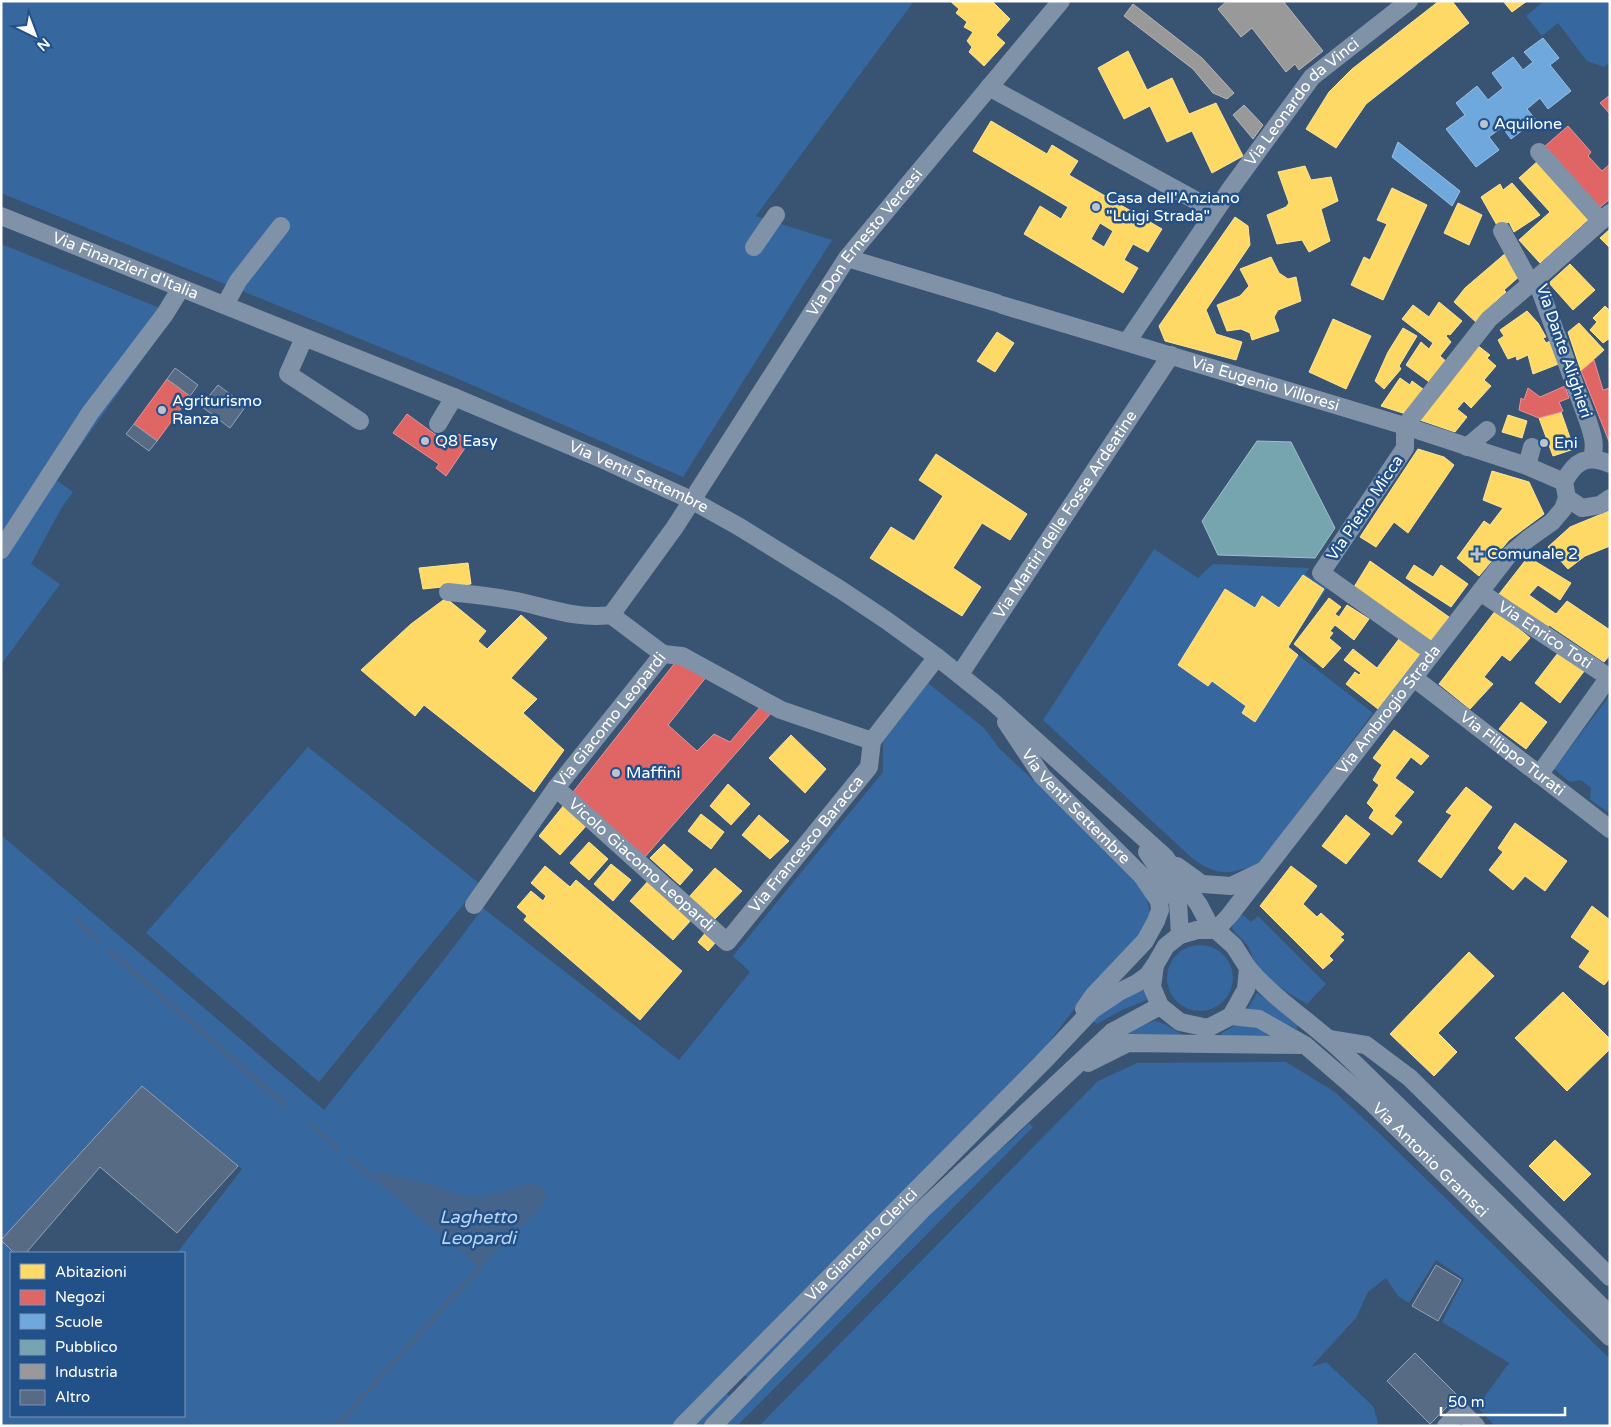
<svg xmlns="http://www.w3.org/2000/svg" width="1611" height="1427" viewBox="0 0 1611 1427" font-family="'Varela Round',sans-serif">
<rect width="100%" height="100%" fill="#395372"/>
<path fill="#36679f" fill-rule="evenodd" d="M1,1H914L756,216L832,240L683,477L456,378L1,193Z
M1544,1H1610V62L1604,67L1587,61L1558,23L1542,36L1526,16Z
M1,244L175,314L56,480L73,492L62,507L31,564L60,584L1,665Z
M1154,549L1198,578L1213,564L1309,568L1305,574L1327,588L1288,647L1373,713L1261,862C1233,874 1220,878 1193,859L1043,720Z
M928,683L984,728L999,748L1131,873L1145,891L1151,917L1141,934L1075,1008L1034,1062L674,1426H1V835L324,1110L446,957L483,908L679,1060L750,972L733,956L883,772V742ZM142,1086L242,1169L177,1253H184V1416H11V1253H14L1,1240Z
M1610,695V814L1590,799L1591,788L1581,780L1570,782L1554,769Z
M308,747L480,884L319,1082L146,933Z
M1242,914L1251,922L1258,916L1326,984L1307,1004C1296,997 1262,978 1257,968C1253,961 1252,953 1248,946C1243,939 1236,935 1232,928L1234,922Z
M1167 978a33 33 0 1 1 66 0a33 33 0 1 1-66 0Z
M1144,988L1147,1000L1122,1010L1097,1024L1092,1021L1094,1017Z
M1257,993L1300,1022L1296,1029C1278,1019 1266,1014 1246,1012Z
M1155,1021C1166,1023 1174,1031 1184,1035L1185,1036L1119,1035L1130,1028Z
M1255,1024L1284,1035L1222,1036L1221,1033L1236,1025Z
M1286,1062L1335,1092L1381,1135L1610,1359V1426H1495L1477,1407L1509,1363L1442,1322L1464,1279L1436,1260L1409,1303L1398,1296L1386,1278L1368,1292L1356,1318L1311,1367L1326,1362L1373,1406L1379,1426H759L1098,1081L1137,1063Z
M1029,1123L1033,1127L737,1426H716L953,1188L1013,1139Z
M913,1199L916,1203L911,1213L748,1378L743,1373Z
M724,1391L730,1397L701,1426H690Z"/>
<path fill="#44648b" d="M379,1172L433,1185L461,1195L480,1197L534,1183L547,1191L544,1204L480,1267L373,1179Z"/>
<path fill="#ffd966" stroke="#ffe494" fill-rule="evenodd" d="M950,1H992L1010,19L996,35L1005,43L984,66L969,52L972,47L967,41L973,32L964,27L967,22L956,13L959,9Z
M1439,1H1452L1469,23L1366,104L1336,148L1306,129L1329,92L1352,69Z
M1503,1H1527L1512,12Z
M1128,51L1147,90L1172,78L1189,114L1216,103L1243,156L1212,173L1192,131L1167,142L1150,106L1124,119L1098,68Z
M991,121L1047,154L1052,145L1078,161L1069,175L1162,229L1148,252L1133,244L1124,260L1138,268L1123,293L1024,234L1040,206L1061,219L1068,207L973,151ZM1100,223L1113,231L1104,247L1091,239Z
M1539,160L1590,218L1540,263L1519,240L1550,212L1519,178Z
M1305,166L1311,180L1331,177L1338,201L1321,209L1330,241L1309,252L1302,240L1277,244L1267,215L1286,207L1289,203L1278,172Z
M1512,183L1540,215L1514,232L1509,222L1498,227L1481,197L1500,184L1503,190Z
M1392,188L1427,205L1383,300L1351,285L1364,257L1370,260L1387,224L1377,220Z
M1458,203L1482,215L1469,245L1444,233Z
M1235,217L1248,226L1250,245L1206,310L1216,334L1242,342L1236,360L1165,341L1159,326Z
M1610,229V248L1600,238Z
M1507,252L1522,274L1504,290L1506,292L1487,309L1477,323L1454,302L1465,288Z
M1271,257L1279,273L1288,279L1296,277L1301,301L1278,310L1274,317L1279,331L1252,340L1250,333L1241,329L1227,331L1217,305L1240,296L1249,286L1240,269Z
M1570,264L1595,290L1573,310L1549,283Z
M1439,302L1462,321L1450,335L1448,334L1446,336L1451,342L1440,356L1448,363L1432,384L1406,365L1421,342L1429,349L1433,343L1402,319L1413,305L1429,317Z
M1605,306L1610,311V338L1603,343L1590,330L1597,322L1593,318Z
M1527,311L1538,323L1546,337L1543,338L1546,343L1552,340L1561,363L1533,374L1528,355L1517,360L1516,356L1508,359L1498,340L1504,336L1500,330Z
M1333,319L1371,336L1346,389L1309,372Z
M1579,323L1604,350L1581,371L1568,332Z
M1403,328L1417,336L1399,366L1401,369L1384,389L1375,381L1388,352Z
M997,332L1014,343L995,372L977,361Z
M1477,345L1490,355L1487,358L1496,366L1484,380L1491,386L1471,408L1464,401L1457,409L1467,417L1455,432L1417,419Z
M1400,378L1410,385L1412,381L1427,392L1409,415L1381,406Z
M1561,412L1574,449L1553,456L1539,418Z
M1508,415L1527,421L1522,438L1502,432Z
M1418,449L1444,457L1454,465L1408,533L1394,522L1376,547L1360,537Z
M936,454L1027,514L1010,540L982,523L953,568L981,587L962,616L870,558L891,527L914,541L943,496L919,480Z
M1492,471L1529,482L1544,514L1509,540L1479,576L1457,558L1484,521L1490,525L1503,508L1483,500Z
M1609,511L1610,546L1585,556L1568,569L1548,547L1570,527Z
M1528,557L1571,583L1560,600L1538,585L1529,595L1556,614L1567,601L1610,630V655L1604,662L1549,625L1546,631L1496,598Z
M1370,561L1449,617L1432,641L1354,587Z
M468,563L471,584L423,589L419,568Z
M1414,565L1433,577L1441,565L1468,584L1451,607L1406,578Z
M1303,575L1324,589L1288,647L1298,655L1255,722L1242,713L1246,706L1212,681L1208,686L1178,665L1225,589L1255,608L1262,596L1279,608Z
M446,598L486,631L478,641L487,649L521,615L547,638L511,678L537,699L523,713L564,750L534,792L424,705L415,716L361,670L411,624Z
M1329,598L1341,607L1335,614L1339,617L1347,605L1369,619L1354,640L1335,625L1330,631L1333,633L1329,638L1341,648L1323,668L1294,644Z
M1496,610L1530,638L1510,661L1502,655L1484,677L1493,684L1470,709L1439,684Z
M1399,639L1421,653L1378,709L1346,684L1355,672L1359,675L1361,673L1344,660L1353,649L1377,668Z
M1558,653L1585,670L1560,703L1535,683Z
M1521,702L1547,722L1526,749L1499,729Z
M1394,730L1429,756L1421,765L1411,757L1395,778L1414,792L1394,816L1402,822L1392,835L1369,818L1374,810L1367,803L1379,785L1373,780L1382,765L1373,758Z
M791,735L826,769L805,793L769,758Z
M728,784L750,804L731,825L710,806Z
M1466,787L1492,807L1441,878L1418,861L1452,815L1446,812Z
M564,805L587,825L560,855L539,836Z
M701,814L724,832L711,849L688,831Z
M759,815L789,841L770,859L742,835Z
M1346,815L1370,834L1346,864L1322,846Z
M1515,823L1567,861L1545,891L1525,876L1513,890L1489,870L1503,852L1498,848Z
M589,842L608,859L589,880L570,863Z
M664,844L693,870L680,885L650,858Z
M611,864L631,880L613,901L594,884Z
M545,866L570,887L576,880L682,971L640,1020L524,920L527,916L517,907L531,891L543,901L546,896L531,883Z
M1291,866L1317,886L1303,904L1317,917L1321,913L1344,934L1340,937L1344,940L1329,956L1333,960L1323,969L1260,906Z
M715,868L742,891L714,920L689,897Z
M650,879L693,918L673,940L630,901Z
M1592,906L1610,920V978L1604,985L1579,967L1590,951L1571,937Z
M706,932L717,941L708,951L698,942Z
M1469,952L1494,976L1438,1033L1457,1052L1434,1076L1390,1034Z
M1563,992L1610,1039V1049L1567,1091L1515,1038Z
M1555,1140L1591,1174L1564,1201L1529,1166Z"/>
<path fill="#e06666" stroke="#e99494" d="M1610,95V114L1600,103Z
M1568,126L1591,152L1588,156L1602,171L1610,164V199L1599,208L1544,147Z
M1594,360L1603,390L1610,388V444L1581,371Z
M167,379L190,396L157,441L134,424Z
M1565,386L1569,398L1559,402L1563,411L1561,412L1539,418L1519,410L1521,398L1524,400L1528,388L1540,397Z
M407,414L451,446L459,434L469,442L446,476L436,468L439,464L393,433Z
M678,659L707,676L668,725L697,751L714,734L730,742L761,706L772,712L644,858L573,792Z"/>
<path fill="#6fa8dc" stroke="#9ac2e6" d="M1543,38L1559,58L1550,65L1571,91L1548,109L1540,98L1527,109L1536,120L1511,139L1502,127L1489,137L1499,150L1476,167L1446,129L1465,115L1456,103L1477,86L1488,100L1503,88L1492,73L1513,57L1523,70L1533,62L1524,52Z
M1398,142L1460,191L1452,206L1392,157Z"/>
<path fill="#76a5af" stroke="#9fc0c7" d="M1257,441L1291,442L1335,528L1315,558L1218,555L1202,521Z"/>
<path fill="#999" stroke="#b8b8b8" d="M1227,1H1283L1323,51L1299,70L1295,64L1286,72L1252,28L1241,37L1218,9Z
M1133,4L1202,58L1234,93L1227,99L1213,93L1193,69L1124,16Z
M1244,105L1263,125L1253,139L1233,115Z"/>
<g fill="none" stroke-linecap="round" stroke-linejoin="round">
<path stroke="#44648b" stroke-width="5" d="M77,921L99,941
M110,951L284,1104
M311,1125L338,1149
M349,1158L373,1179
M336,1426L480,1267"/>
</g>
<path fill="#576b84" stroke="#94a3b5" d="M175,368L198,385L190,396L167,379Z
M218,385L246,406L230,428L201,406Z
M134,424L157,441L149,451L126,434Z
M142,1086L238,1166L177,1233L100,1167L26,1253H14L1,1240Z
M1436,1265L1461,1280L1438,1321L1412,1306Z
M1415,1353L1458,1396L1430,1424L1387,1381Z"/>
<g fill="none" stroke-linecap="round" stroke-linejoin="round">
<g stroke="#8092a7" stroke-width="18">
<path d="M989,87L1215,211"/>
<path d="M1539,152L1601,221"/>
<path id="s1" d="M1,216L454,397L604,460L691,500L738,526L841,590L886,620L937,657L992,701L1165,857L1199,905L1212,930"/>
<path d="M1502,231L1531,284"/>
<path d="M754,247L776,215"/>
<path d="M847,258L997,303"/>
<path d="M225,305L238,281L281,226"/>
<path id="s2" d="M1002,305L1405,426L1527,466L1564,482"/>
<path d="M304,338L288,374L360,421"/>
<path id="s3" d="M1127,342L1231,188L1312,77L1409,1"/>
<path d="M438,424L454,397"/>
<path d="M1405,426V448L1321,573L1432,652"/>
<path d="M1405,426L1489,319L1536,279"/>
<path d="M1467,447L1487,430"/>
<path d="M1591,459C1597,446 1592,434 1588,421L1536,279L1610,213"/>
<path d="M1610,464C1587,454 1575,461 1564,482L1567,498L1582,508L1600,505L1610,498"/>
<path d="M1527,466L1532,447"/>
<path d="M1,550L90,413L165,314L181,288"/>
<path d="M448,592C469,594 490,596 511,600C544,606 576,620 611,615"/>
<path id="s4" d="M1480,592L1610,678"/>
<path id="s5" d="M611,615L675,527L847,258L1061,1"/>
<path d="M663,654L682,656L781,710L872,741"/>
<path id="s6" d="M960,674L1171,355"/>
<path id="s7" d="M1414,678L1610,829"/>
<path id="s8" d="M1006,722L1042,776L1142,876L1159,901L1160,910L1156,921L1145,941L1093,996L1084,1009"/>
<path d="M1539,775L1609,677"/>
<path id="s9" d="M556,788L727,942L869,767L872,741L937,657"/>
<path d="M1147,852L1159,870L1178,902L1180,935"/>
<path d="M1177,866L1202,884L1231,886L1262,871"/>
<path id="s10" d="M474,905L556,788L663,654L611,615"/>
<path d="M1197,930H1216L1234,946L1248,968L1246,989L1231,1016L1208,1028L1180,1022L1160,1006L1152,987L1155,965L1166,946L1180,935Z"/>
<path id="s11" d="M1216,930L1229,916L1507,557L1528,539L1552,522L1563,509L1567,498"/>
<path d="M1248,968C1276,1001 1313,1023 1344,1053C1433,1140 1522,1227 1610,1315"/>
<path id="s12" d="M1231,1016L1259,1019L1305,1045L1372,1103L1610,1337"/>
<path d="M1329,1039L1366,1045L1410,1078L1610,1277"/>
<path d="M1088,1063L1128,1043L1302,1045"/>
<path id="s13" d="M682,1426L1042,1063L1092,1010L1119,992L1137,983L1148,975L1155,965"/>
<path d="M713,1426L922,1210L1112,1032L1160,1006"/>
<path d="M1446,1426L1461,1411L1476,1426"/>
</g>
</g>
<g fill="#bac3ce" stroke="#225089" stroke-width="2">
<circle cx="1484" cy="124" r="5"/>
<circle cx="1096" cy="207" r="5"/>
<circle cx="162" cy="410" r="5"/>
<circle cx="425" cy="441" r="5"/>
<circle cx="1544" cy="443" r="5"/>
<path d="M1474.5 546.5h5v5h5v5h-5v5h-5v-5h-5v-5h5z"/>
<circle cx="616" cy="773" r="5"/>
</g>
<g text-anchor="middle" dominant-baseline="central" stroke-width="5" stroke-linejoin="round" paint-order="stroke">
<g font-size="16" fill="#fff" stroke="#225089">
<text stroke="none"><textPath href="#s3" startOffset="298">Via Leonardo da Vinci</textPath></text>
<text stroke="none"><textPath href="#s5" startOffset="451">Via Don Ernesto Vercesi</textPath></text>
<text stroke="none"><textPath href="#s1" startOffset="134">Via Finanzieri d'Italia</textPath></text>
<text transform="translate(1564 351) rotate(71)">Via Dante Alighieri</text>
<text stroke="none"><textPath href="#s2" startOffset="275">Via Eugenio Villoresi</textPath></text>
<text stroke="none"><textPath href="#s1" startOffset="689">Via Venti Settembre</textPath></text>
<text transform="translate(1365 508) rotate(-56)">Via Pietro Micca</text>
<text stroke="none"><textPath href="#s6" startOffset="191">Via Martiri delle Fosse Ardeatine</textPath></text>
<text stroke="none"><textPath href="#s4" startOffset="78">Via Enrico Toti</textPath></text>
<text stroke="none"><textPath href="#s11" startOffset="280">Via Ambrogio Strada</textPath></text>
<text stroke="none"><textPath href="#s10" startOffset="230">Via Giacomo Leopardi</textPath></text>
<text stroke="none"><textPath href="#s7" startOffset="124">Via Filippo Turati</textPath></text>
<text stroke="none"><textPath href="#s8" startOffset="110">Via Venti Settembre</textPath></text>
<text stroke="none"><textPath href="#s9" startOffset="356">Via Francesco Baracca</textPath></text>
<text stroke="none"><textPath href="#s9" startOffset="115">Vicolo Giacomo Leopardi</textPath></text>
<text stroke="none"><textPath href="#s12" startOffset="251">Via Antonio Gramsci</textPath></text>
<text stroke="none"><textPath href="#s13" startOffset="255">Via Giancarlo Clerici</textPath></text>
</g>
<g font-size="16" fill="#fff" stroke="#225089" text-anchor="start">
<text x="1494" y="124">Aquilone</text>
<text x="1106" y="198">Casa dell'Anziano<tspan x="1106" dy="18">"Luigi Strada"</tspan></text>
<text x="172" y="401">Agriturismo<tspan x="172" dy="18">Ranza</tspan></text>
<text x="435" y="441">Q8 Easy</text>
<text x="1554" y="443">Eni</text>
<text x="1487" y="554">Comunale 2</text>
<text x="626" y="773">Maffini</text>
</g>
<g font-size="18" font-style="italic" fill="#bad4f1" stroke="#225089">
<text x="478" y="1217">Laghetto<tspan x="478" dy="21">Leopardi</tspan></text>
</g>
</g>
<rect width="1611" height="1427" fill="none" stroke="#ffffff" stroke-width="5"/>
<rect x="10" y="1252" width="175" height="165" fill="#225089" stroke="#7a96b8"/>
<rect x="20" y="1264" width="25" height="15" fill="#ffd966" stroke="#7a96b8"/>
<text x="55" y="1277" font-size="15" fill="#ffffff">Abitazioni</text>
<rect x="20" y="1290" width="25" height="15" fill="#e06666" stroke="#7a96b8"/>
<text x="55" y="1302" font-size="15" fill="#ffffff">Negozi</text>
<rect x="20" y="1314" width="25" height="15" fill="#6fa8dc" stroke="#7a96b8"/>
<text x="55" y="1327" font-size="15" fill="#ffffff">Scuole</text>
<rect x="20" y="1340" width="25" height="15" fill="#76a5af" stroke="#7a96b8"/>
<text x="55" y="1352" font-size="15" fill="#ffffff">Pubblico</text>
<rect x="20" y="1364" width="25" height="15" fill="#999999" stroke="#7a96b8"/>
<text x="55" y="1377" font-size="15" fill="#ffffff">Industria</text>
<rect x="20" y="1390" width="25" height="15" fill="#576b84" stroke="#7a96b8"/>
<text x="55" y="1402" font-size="15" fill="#ffffff">Altro</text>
<g transform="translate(35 35) rotate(138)" stroke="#225089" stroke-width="4" paint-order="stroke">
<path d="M0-4L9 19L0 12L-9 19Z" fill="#ffffff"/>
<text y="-8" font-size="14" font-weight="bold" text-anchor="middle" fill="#ffffff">N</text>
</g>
<path d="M1441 1407v8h124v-8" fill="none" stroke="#ffffff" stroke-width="2.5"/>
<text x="1448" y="1407" font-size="15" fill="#ffffff" stroke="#225089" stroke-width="4" paint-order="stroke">50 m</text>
</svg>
